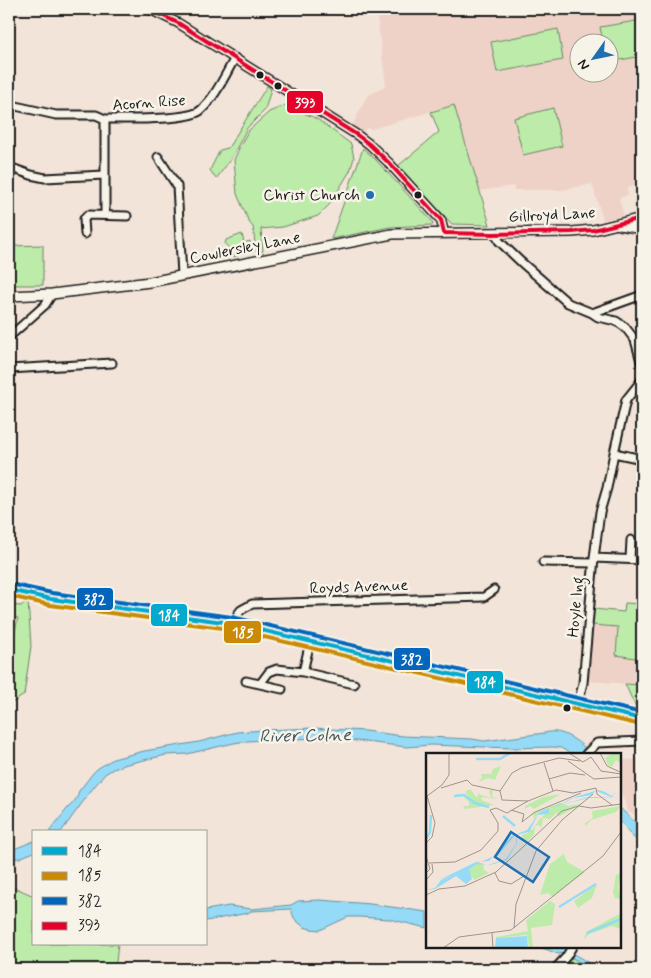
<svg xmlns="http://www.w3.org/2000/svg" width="651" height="978" viewBox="0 0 651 978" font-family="Mynerve,sans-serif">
<rect width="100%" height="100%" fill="#f3e4d9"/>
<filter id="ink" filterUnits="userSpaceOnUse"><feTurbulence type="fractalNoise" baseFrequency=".02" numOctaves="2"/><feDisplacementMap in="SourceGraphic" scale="10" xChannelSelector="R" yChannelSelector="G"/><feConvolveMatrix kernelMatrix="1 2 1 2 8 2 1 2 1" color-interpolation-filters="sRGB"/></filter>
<g filter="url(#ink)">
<path fill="#eed2c7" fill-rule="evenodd" d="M402,9H642V183L627,188L628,195L619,198L624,216L603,220L592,184L563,190H514L513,186L479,191L453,105L372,129L366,128L362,137L351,128L367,96L386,86L377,17ZM578,42H608V72H578Z
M9,616L18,618L13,640L9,639Z
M592,625L618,627L616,655L642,659V685L587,681Z
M642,759V817L628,812L620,789V760Z"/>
<path fill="#bcebaa" stroke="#6c8463" d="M642,20V56L609,62L608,42H603L600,27Z
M558,29L563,60L497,72L491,42Z
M267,86L271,89L265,110L247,128L231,159L216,179L210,170L220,150L228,148Z
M286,105L317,119L351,144L354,158L350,171L330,204L318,216L283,227L261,229L263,251L256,252L253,227L249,222L237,194L234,160L240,146L248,131L269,112Z
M454,105L490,225L452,224L398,166L439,132L431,112Z
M553,108L562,146L523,155L514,118Z
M363,148L375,159L432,221L433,225L390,227L331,239Z
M242,234L244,243L250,241L251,249L234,257L231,250L225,244L226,240Z
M43,245V285H9V246Z
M28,600L31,646L24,695L9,705V639L13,640L18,618L9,616V605L21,606Z
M625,603L642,604V659L616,655L618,627L592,625L594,609L624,612Z
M625,684L642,685V711L637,710Z
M9,885L34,896V944H118L116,962L107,969H9Z
M570,956L591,969H572L564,963Z"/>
<path fill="#95dbf7" stroke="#658f9f" d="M314,728L365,731L403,736L472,739L484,741L545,733C563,727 580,744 593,754H571L561,748L553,747L511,748L431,745L407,747L332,738L283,739L248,741L234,743L187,754L166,755L127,764L113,769L105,774L93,788L61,832H49L67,809L74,802L77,797L79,791L93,773L97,769L113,759L144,751L199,742L237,732L264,730Z
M620,808L642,829V844L633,837L620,821Z
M34,841V852L19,858L9,859V851Z
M320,900L370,904L427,912V928L389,919L359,917H348L320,930L311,929L304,927L299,923L294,918L291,909L251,911L248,913L206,921V910L229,906L252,909L291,905L298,901Z
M540,947H564L567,950L599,969H591L564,953L558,954Z"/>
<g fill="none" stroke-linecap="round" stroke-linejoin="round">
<defs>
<path id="minor" d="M149,9L178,23L357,135L369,144L389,163L441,220L444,233
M9,104L20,107L56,115H96L105,119C123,119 190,121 201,110C216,96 225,75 235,58
M105,119V215
M158,157L177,186L182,275
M9,167L31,175L45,178L104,175
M85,234L84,219L88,215L127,216
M496,234L499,241L521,262L568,303L592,313L642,295
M592,313L598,317L616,321L625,327L635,340L642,365
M9,337L45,305L52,294
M9,369L112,363
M614,453L642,459
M594,558L642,560
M630,559L631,540
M543,562L593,563
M231,623L241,610L252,604L484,597L494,590
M310,642L303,672L354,684
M246,681L282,689
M260,684L269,672L277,669L303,672
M578,704L583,683L594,558L600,512L607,488L614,453L626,400L642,380
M586,754L597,743L642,741
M555,969L566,957L572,947"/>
<path id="tertiary" d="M620,225L642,229
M9,296L52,294L150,282L392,234L572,232L593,230L642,218"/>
<path id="primary" d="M9,590L51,599L231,623L642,719"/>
</defs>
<use href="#minor" stroke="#1c1c1c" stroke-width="11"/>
<use href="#tertiary" stroke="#1c1c1c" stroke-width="12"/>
<use href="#primary" stroke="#1c1c1c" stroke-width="15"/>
<use href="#minor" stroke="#f7f3e8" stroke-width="7"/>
<use href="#tertiary" stroke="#f7f3e8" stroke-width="9"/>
<use href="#primary" stroke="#f7f3e8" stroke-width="11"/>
<defs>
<path id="bus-1" d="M9,590L51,599L231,623L642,719"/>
<path id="bus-2" d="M9,596L50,605L230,629L641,725"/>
<path id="bus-3" d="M10,584L52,593L232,617L642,713"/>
<path id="bus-4" d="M149,9L178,23L357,135L369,144L389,163L441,220L444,233L493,234L572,232L593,230L642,218"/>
</defs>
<use href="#bus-1" stroke="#f7f3e8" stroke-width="8"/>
<use href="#bus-2" stroke="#f7f3e8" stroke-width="8"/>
<use href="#bus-3" stroke="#f7f3e8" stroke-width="8"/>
<use href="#bus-4" stroke="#f7f3e8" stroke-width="8"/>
<use href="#bus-1" stroke="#00a9ce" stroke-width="4"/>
<use href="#bus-2" stroke="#cb8a06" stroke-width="4"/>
<use href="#bus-3" stroke="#0065bd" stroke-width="4"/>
<use href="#bus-4" stroke="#e4002b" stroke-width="4"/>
</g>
</g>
<g fill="#1c1c1c" stroke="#f7f3e8" stroke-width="2">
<circle cx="260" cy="75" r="4.5"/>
<circle cx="278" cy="86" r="4.5"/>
<circle cx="418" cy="195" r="4.5"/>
<circle cx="567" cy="708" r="4.5"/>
</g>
<circle fill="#1f6fb2" stroke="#f7f3e8" stroke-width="2" cx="370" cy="195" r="5"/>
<g text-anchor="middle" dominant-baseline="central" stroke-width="5" stroke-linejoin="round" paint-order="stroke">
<g font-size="16" fill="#1c1c1c" stroke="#f7f3e8">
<text transform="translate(149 103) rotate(-4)">Acorn Rise</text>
<text transform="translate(552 215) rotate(-3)">Gillroyd Lane</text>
<text transform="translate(245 248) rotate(-11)">Cowlersley Lane</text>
<text transform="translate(359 587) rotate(-2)">Royds Avenue</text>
<text transform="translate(576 607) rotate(-85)">Hoyle Ing</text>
</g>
<g font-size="16" fill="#1c1c1c" stroke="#f7f3e8" text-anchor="end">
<text x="360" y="195">Christ Church</text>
</g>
<g font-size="18" font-style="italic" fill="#40555e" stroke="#f7f3e8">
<text transform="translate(305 736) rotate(-1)">River Colne</text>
</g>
</g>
<g transform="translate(426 753)">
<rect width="195" height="195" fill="#f3e4d9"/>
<path d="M183,0H194L195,11L190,7L186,14L182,12L179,5L185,1ZM75,13L69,27L62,25L52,29L56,25L55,21H65L67,16ZM44,36L51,45L52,41L65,45L63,37H67L66,44L72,46L56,44L55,47L68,52L39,56L37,53H43V49L36,42L43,44L39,39ZM135,41L108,56L104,53L99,56V53L117,44ZM134,50L143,53L157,50L132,64L131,59L124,66L117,65L115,75L113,72L109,73L108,82L99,90L96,87V82L102,80L104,75L106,77L113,67L126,55L114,59L107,67L108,62L104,61ZM195,53L190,59L165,67L160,73L159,70L167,65L166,58ZM138,101L141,109L159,119L127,144L122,140L114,142L124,111ZM50,110H57L58,117L63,120L40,131L48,127L42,116ZM195,120L192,134L195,146L189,145L187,139L190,122ZM171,131L166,145L152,155L148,148ZM124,148L129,151L126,172L105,175L107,195L103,194L101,182L70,185L68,195L70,184L102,178L100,167ZM195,160L194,176L186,173L163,181L158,187L160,179Z" fill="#bcebaa"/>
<path d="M172,37L177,38L186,43L190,38L187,43L185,44L170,38L165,42L155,44L147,45L142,48L132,53L162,44L195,45H162L124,55L122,61L112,62L103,79L90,82L91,90L81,107L64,112L51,111L43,116L46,126L40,131L30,123L9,136L0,137L9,135L15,127L27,122L13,127L50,109L63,108L86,83L101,77L114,59L137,50L144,46L149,44ZM90,81V91L80,106L62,112L52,110L73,101ZM101,183L102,195H69L70,185Z" fill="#95dbf7" fill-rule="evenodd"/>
<path fill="none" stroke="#95dbf7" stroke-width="2.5" d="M50,6H74L84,0M28,43L38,42L49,50L63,54M77,63L89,73M0,86L4,79L5,62M133,154L170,131M161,180L195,166"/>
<path fill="none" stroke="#9d948d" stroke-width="1" d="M143,0L157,9L165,4L175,18L195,21M174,0L181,13L194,19M142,8L168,26L195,24M118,10L127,38M123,26L144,20L159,22M15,35L41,27L46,32L74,38M74,38L86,20L95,15L133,5L154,8M74,38L76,47L102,48M102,48L130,37L147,40L170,35L171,41L186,52M85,57L98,61L96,69L109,59L155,40M0,90L6,84L9,70L1,43L16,32L23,22V0M0,103L4,116L0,120M3,110L29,109L55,97L72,78V70L64,57L70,55L81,60L102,48M69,120L73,128L85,131L98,123M0,127L7,119L6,111M0,142L13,136L39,133L70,119L136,58L153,53L165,55L195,51M88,175L90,151L110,98L136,67L167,41M66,180L67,195M17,195L33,184L85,177L177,103L195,79"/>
<path fill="#1f6fb2" fill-opacity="0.15" stroke="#1f6fb2" stroke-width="2.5" d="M85,79L123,104L107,129L69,104Z"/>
<rect width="195" height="195" fill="none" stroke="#1c1c1c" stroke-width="2.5"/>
</g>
<g stroke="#f7f3e8" stroke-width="2">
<rect x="286" y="90" width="38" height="24" rx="5" fill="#e4002b"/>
<rect x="76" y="587" width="38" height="24" rx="5" fill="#0065bd"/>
<rect x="150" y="603" width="38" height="24" rx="5" fill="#00a9ce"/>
<rect x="223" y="620" width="39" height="24" rx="5" fill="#cb8a06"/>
<rect x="393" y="647" width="38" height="24" rx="5" fill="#0065bd"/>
<rect x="466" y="670" width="38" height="24" rx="5" fill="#00a9ce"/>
</g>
<g font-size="14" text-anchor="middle" font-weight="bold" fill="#fff">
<text x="305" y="107">393</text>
<text x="95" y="604">382</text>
<text x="169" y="620">184</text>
<text x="243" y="637">185</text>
<text x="412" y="664">382</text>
<text x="485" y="687">184</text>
</g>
<rect width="651" height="978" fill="none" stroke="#f7f3e8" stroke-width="30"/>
<rect x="15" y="15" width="621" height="948" fill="none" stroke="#1c1c1c" stroke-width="2" filter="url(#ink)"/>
<rect x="32" y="830" width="175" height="115" fill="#f7f3e8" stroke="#9f9d96"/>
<rect x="42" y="847" width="25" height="8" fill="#00a9ce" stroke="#9f9d96"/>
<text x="78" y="856" font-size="15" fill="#1c1c1c">184</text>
<rect x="42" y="872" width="25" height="8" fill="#cb8a06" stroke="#9f9d96"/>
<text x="78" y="880" font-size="15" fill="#1c1c1c">185</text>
<rect x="42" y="897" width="25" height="8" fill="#0065bd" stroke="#9f9d96"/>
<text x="78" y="906" font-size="15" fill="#1c1c1c">382</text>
<rect x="42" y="922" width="25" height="8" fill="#e4002b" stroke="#9f9d96"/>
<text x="78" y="930" font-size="15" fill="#1c1c1c">393</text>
<g transform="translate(594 58) rotate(237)"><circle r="24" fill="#f7f3e8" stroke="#9f9d96"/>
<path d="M0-4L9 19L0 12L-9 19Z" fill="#1f6fb2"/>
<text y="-8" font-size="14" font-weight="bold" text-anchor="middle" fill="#1c1c1c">N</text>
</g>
</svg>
